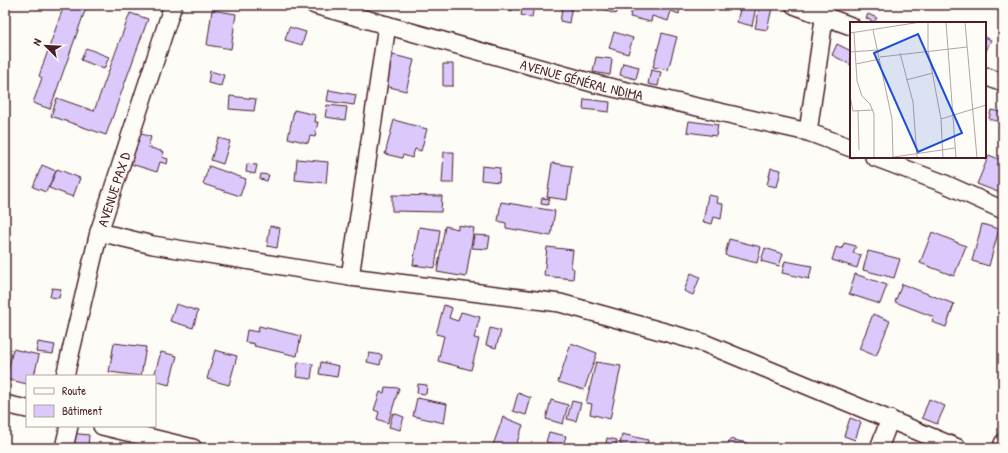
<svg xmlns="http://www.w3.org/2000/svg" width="1008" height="453" viewBox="0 0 1008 453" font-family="'Patrick Hand',sans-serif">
<rect width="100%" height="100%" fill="#fdfcf7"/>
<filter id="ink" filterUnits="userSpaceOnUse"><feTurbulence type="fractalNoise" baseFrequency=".025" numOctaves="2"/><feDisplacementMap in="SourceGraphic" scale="8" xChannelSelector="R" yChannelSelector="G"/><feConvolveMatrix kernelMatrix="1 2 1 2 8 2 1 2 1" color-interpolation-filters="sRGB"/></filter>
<g filter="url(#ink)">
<path fill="#dac9fa" stroke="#4a1f2b" d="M64,5H87L50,109L33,103L42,78L39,76Z
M493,5H514L512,11Z
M523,5H534L532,18L521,15Z
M563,5H572L569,23L560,21Z
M609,5H620L616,14L606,11Z
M633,5H669L680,8L679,14L671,11L668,21L652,16L651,22L630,17Z
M741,5L756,7L752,26L737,22Z
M760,6L772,8L767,30L755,28Z
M212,10L236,14L231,49L207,45Z
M130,13L148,19L106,135L51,116L57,98L94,111Z
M868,14L877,18L874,22L866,18Z
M289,27L306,32L302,45L285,40Z
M614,32L633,38L628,54L609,48Z
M662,33L677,37L668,70L653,67Z
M985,37L991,40L985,53Z
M837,44L851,51V65L832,55Z
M86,48L109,57L104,69L81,60Z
M393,55L414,60L406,91L385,86Z
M596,57L612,59L610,75L593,72Z
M623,63L639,67L636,79L620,75Z
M443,64H453V86H443Z
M651,70L661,72L658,86L648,84Z
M210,71L224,75L221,86L208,83Z
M329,90L356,95L354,105L327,101Z
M230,96L256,99L254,111L229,109Z
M584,99L610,102L609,112L583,109Z
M1002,104L1003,123L989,119L991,110L1000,112Z
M327,105L347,107L345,120L325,117Z
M294,110L316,115L315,122H318L315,137L310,136L308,143L288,138Z
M394,120L427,129L421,151L415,149L412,158L403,155L402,158L385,154Z
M689,121L718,125L716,136L687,132Z
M136,132L151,137L148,147L164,152L162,157L168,159L167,164L160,162L157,172L131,164L133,160L127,158L131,147L136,149L138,143L133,141Z
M218,138L230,141L223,164L211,160Z
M444,152H454L453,183H442Z
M989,155L1003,161V194L977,184Z
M297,159L328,162L326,183L295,180Z
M552,163L572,166L567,200L547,197Z
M247,164L257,165L255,174L246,172Z
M42,165L56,171L46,192L33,187Z
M209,166L246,179L240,196L203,184Z
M482,166L500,168L499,182L481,180Z
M771,168L781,170L777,187L767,185Z
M57,169L80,178L73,197L49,188Z
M261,174L269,175L267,181L260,179Z
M392,195L442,196L441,212L392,211Z
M708,195L718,197L717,203L723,204L721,219L714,217L712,224L703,222Z
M542,198L550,199L548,205L541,204Z
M501,202L555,211L551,236L506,228V223L498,221Z
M982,224L999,229L989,266L972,261Z
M458,225L474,228L466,277L437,272L445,226L458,229Z
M270,226L280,228L277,248L267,246Z
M419,227L440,230L435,268L413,265Z
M932,232L966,246L954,276L920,263Z
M474,235L490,236L488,249L472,248Z
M729,239L761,247L757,263L725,255Z
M844,243L856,246L853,253L861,255L857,268L832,260L836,247L842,249Z
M547,247L573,250L571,267L574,269L573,279L544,276Z
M765,248L783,254L779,266L761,261Z
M868,251L900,259L894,278L863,270Z
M785,261L812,266L809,279L782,273Z
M691,273L700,277L693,295L684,291Z
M855,274L887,285L880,304L849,294Z
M902,284L954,304L946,327L932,322L934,317L895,302Z
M52,288L61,289L59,298L50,297Z
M176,304L198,311L193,328L170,321Z
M444,305L452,308L449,318L458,321L461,312L480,317L474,338L479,339L471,370L438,361L444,336L436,334Z
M873,314L890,321L876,356L859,349Z
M259,326L301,336L297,356L254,346L255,344L245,342L247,330L258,332Z
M490,328L501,331L496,348L486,345Z
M38,342L55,345L53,354L36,352Z
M114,343L146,347L141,376L109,372Z
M571,343L597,353L584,390L558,382Z
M13,349L39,355L34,376H27V384L6,379Z
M215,350L237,356L229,385L207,379Z
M161,352L177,356L169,385L155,381L154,376Z
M369,353L382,355L380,365L367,362Z
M298,362L313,364L311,379L296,377Z
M321,362L339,366L337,377L319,374Z
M596,362L621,366L610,419L590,414L592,404L586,403Z
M418,384L427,385L426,394L417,393Z
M385,387L399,388L388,423L377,419L379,412L374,410L380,392L384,393Z
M518,393L531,398L526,415L513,411Z
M417,398L447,404L444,423L413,416Z
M929,399L945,406L937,424L922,418Z
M551,400L568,405L563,424L546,419Z
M572,401L581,403L576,421L567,419Z
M393,413L404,417L400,430L389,427Z
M503,417L523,425L515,448H492Z
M5,418L10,419L7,433H5Z
M850,418L861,422L855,440L844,436Z
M549,432L566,436L563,446L546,442Z
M70,433L89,435L88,448L69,447Z
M622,434L648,440L647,448L620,445Z
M607,438L617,440L615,446L606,443Z
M730,439L747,443L746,448H727Z"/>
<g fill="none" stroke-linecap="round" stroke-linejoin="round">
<defs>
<g id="street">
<path id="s1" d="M315,5L596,84L808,132L851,148"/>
<path d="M794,5L851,26"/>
<path d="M985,76L1003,83"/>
<path d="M808,132L826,5"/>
<path d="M874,157L943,183L1003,210"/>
<path d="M99,232L153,245L350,277L560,303L704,343L958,448"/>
<path d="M350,277L387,25"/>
<path id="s2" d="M65,376L99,232L173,5"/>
<path d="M5,404L27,409"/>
<path d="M102,426L193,448"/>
<path d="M64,448L69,426"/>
<path d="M879,448L890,419"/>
<path d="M1002,448L1003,443"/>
</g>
</defs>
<use href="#street" stroke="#4a1f2b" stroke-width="20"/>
<use href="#street" stroke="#fdfcf7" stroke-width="17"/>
</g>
</g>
<g text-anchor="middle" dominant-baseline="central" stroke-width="3" stroke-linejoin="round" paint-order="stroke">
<g font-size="14" fill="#4a1f2b" stroke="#fdfcf7">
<text stroke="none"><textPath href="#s1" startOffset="277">AVENUE GÉNÉRAL NDIMA</textPath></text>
<text stroke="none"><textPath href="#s2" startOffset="193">AVENUE PAX D</textPath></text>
</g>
</g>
<g transform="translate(850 22)">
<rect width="136" height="136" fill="#fdfcf7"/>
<path fill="none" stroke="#b5a4a5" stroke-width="1" d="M78,0V28L91,97L93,136M96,0L106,136M115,0L127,136M23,8L42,97L43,136M0,11L71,0M4,11L7,59L12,74L20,82L24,92V136M0,30L28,28M50,31L63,80L67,136M30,35L117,25M6,42L30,37M56,58L83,51M0,74L3,89L23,88M8,89L9,128M91,97L136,83M37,136L105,126"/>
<path fill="#1d4ed8" fill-opacity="0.15" stroke="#1d4ed8" stroke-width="2" d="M68,12L112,111L68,130L24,31Z"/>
<rect width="136" height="136" fill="none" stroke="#4a1f2b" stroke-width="2"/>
</g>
<rect width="1008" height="453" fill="none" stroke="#fdfcf7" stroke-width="20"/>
<rect x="10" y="10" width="988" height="433" fill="none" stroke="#4a1f2b" stroke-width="1.5" filter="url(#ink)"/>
<rect x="26" y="375" width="130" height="52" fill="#fdfcf7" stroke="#b5a4a5"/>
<rect x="34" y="388" width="20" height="6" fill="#fdfcf7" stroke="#b5a4a5"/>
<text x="62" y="395" font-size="12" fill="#4a1f2b">Route</text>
<rect x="34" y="405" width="20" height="12" fill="#dac9fa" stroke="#b5a4a5"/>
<text x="62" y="415" font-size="12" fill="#4a1f2b">Bâtiment</text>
<g transform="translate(46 46) rotate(294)" stroke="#fdfcf7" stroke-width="3" paint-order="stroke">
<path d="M0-3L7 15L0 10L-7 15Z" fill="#4a1f2b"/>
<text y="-6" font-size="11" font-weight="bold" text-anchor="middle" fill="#4a1f2b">N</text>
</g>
</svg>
